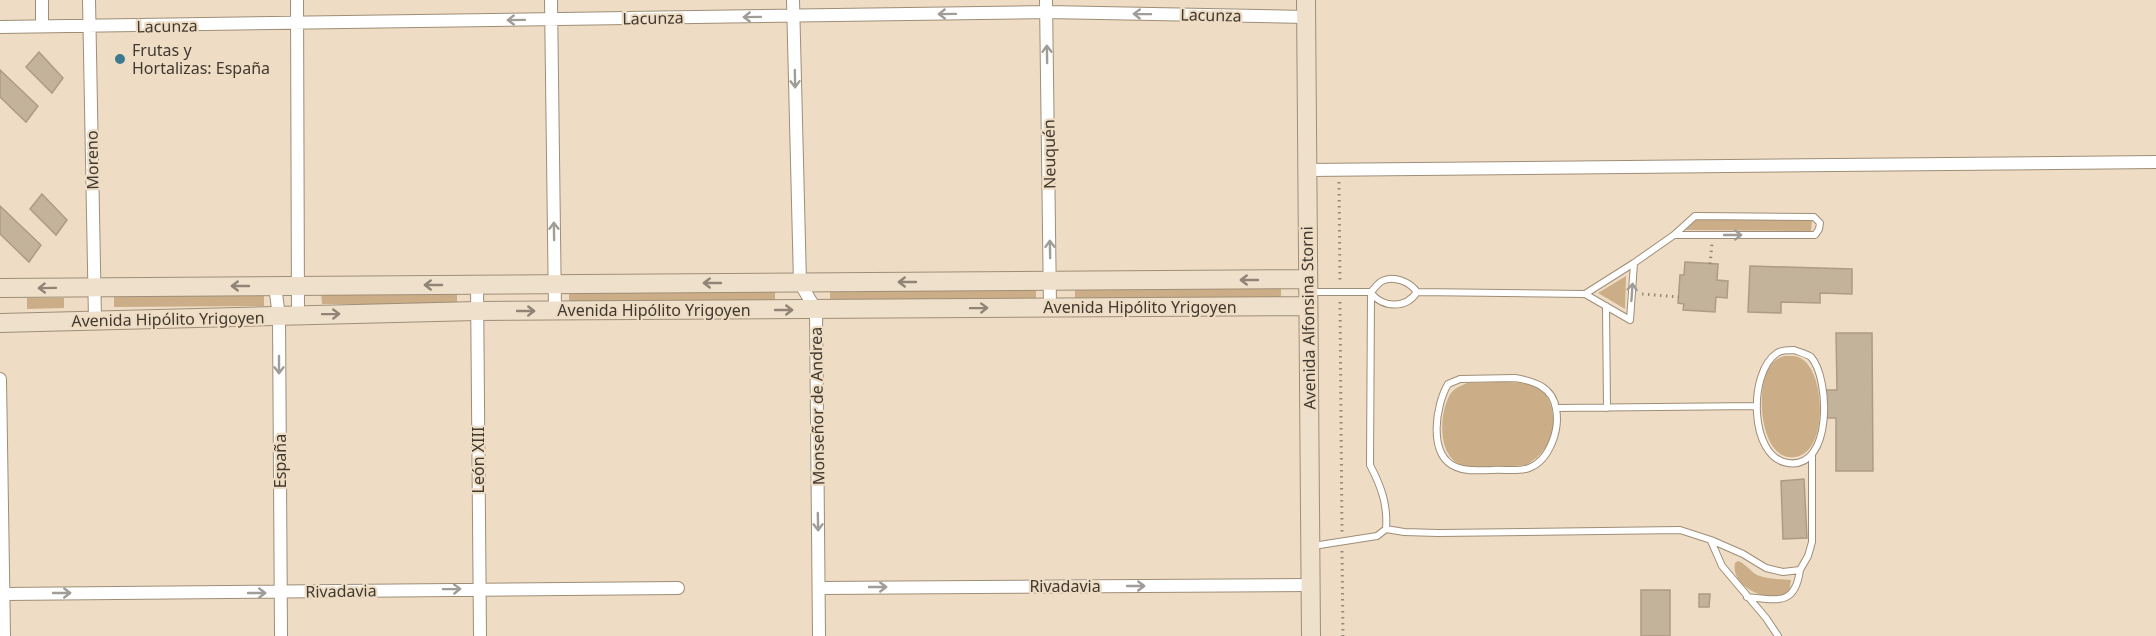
<svg xmlns="http://www.w3.org/2000/svg" width="2156" height="636" viewBox="0 0 2156 636" font-family="'Noto Sans',sans-serif">
<rect width="100%" height="100%" fill="#eedcc4"/>
<path fill="#cbae87" d="M1695,220H1812L1811,231L1685,230Z
M1626,276L1625,309L1598,293Z
M1281,285V297L1075,300V288Z
M1036,287V298L830,301V290Z
M775,289V301L569,304V293Z
M321,292L457,293V304H322Z
M264,295V306L114,307V296Z
M27,298H64V308L27,309Z
M1784,356C1790,356 1797,355 1802,359C1826,374 1828,453 1795,457C1759,462 1755,386 1770,366C1774,360 1778,358 1784,356Z
M1467,383C1486,383 1526,378 1541,390C1555,401 1556,428 1549,442C1544,452 1535,460 1526,465C1508,466 1476,471 1460,464C1437,455 1439,411 1451,393C1456,387 1461,386 1467,383Z
M1738,561C1745,563 1750,571 1757,575C1767,579 1780,579 1791,580L1789,593C1770,604 1730,588 1735,563Z"/>
<path fill="#c4b39b" stroke="#ad9c85" stroke-width="1.5" d="M39,52L63,78L52,93L26,67Z
M0,70L38,106L26,122L0,97Z
M42,194L67,220L56,235L30,209Z
M0,206L41,245L29,262L0,234Z
M1685,262L1718,264L1717,280L1728,281L1727,298L1716,297L1715,312L1683,310L1684,304L1678,303L1680,275H1684Z
M1750,266L1852,269V294L1820,293V303L1781,302V313L1748,312Z
M1836,333H1872L1873,471H1836V418H1825V390H1837Z
M1804,479L1807,538L1783,539L1781,481Z
M1641,590H1670V636H1641Z
M1699,594H1710L1709,607H1699Z"/>
<g fill="none" stroke-linecap="round" stroke-linejoin="round">
<defs>
<path id="service" d="M1634,263L1674,235L1695,216L1814,217L1820,223L1819,229L1815,235H1674
M1311,292H1371C1374,289 1378,283 1382,281C1394,275 1410,282 1417,292C1406,309 1383,308 1371,293
M1417,292L1585,294L1630,320L1634,263L1585,294
M1606,306L1607,408
M1794,350C1799,352 1807,354 1811,357C1830,378 1833,470 1788,463C1749,458 1748,372 1777,353C1781,350 1789,350 1794,350Z
M1515,378C1534,381 1553,387 1556,409C1560,429 1550,460 1529,468C1520,472 1503,469 1492,470C1480,470 1467,472 1456,467C1427,455 1436,404 1448,384L1460,379Z
M1556,408L1757,406
M1386,529L1404,532L1438,533L1680,530L1711,540L1743,554L1766,568L1783,572L1800,570L1808,556L1812,542V456
M1711,541L1722,566L1766,618L1778,636
M1313,546L1377,536L1386,529C1388,505 1381,486 1370,465L1371,292
M1747,597C1778,600 1795,606 1800,570"/>
<path id="minor" d="M89,0L95,320
M297,0L298,315
M551,0L555,311
M793,0L800,283L816,310L819,636
M1046,0L1050,307
M42,26V0
M0,27L1047,12L1306,17
M1307,170L2156,162
M477,285L480,636
M275,286L279,316L281,636
M0,379L4,636
M819,588L1310,585
M4,594L678,588"/>
<path id="secondary" d="M1306,0L1311,636
M0,288L1308,279
M0,323L477,311L1308,306"/>
</defs>
<use href="#service" stroke="#9f8e77" stroke-width="8"/>
<use href="#minor" stroke="#9f8e77" stroke-width="14"/>
<use href="#secondary" stroke="#9f8e77" stroke-width="20"/>
<path stroke="#948877" stroke-width="3" stroke-dasharray="1.5 4.5" stroke-linecap="butt" d="M1339,182L1340,283
M1710,264L1712,243
M1642,294L1679,297
M1340,302L1342,532
M1342,551L1343,636"/>
<use href="#service" stroke="#fff" stroke-width="6"/>
<use href="#minor" stroke="#fff" stroke-width="12"/>
<use href="#secondary" stroke="#efe0cb" stroke-width="18"/>
</g>
<defs><path id="oneway-shaft" d="M-6 0H5M1.5-3L5.5 0L1.5 3" fill="none" stroke-width="1.6" stroke-linecap="round" stroke-linejoin="round" transform="scale(1.5)"/></defs>
<g stroke="#a09c97">
<use href="#oneway-shaft" transform="translate(947 14) rotate(179)"/>
<use href="#oneway-shaft" transform="translate(1142 14) rotate(-179)"/>
<use href="#oneway-shaft" transform="translate(752 17) rotate(179)"/>
<use href="#oneway-shaft" transform="translate(516 20) rotate(179)"/>
<use href="#oneway-shaft" transform="translate(1047 54) rotate(-91)"/>
<use href="#oneway-shaft" transform="translate(795 79) rotate(89)"/>
<use href="#oneway-shaft" transform="translate(554 231) rotate(-91)"/>
<use href="#oneway-shaft" transform="translate(1733 235)"/>
<use href="#oneway-shaft" transform="translate(1050 249) rotate(-91)"/>
<use href="#oneway-shaft" transform="translate(1632 292) rotate(-86)"/>
<use href="#oneway-shaft" transform="translate(279 365) rotate(90)"/>
<use href="#oneway-shaft" transform="translate(818 522) rotate(89)"/>
<use href="#oneway-shaft" transform="translate(1136 586)"/>
<use href="#oneway-shaft" transform="translate(878 587)"/>
<use href="#oneway-shaft" transform="translate(452 589) rotate(-1)"/>
<use href="#oneway-shaft" transform="translate(62 593)"/>
<use href="#oneway-shaft" transform="translate(257 593)"/>
</g>
<g stroke="#8f8475">
<use href="#oneway-shaft" transform="translate(1249 280) rotate(180)"/>
<use href="#oneway-shaft" transform="translate(907 282) rotate(180)"/>
<use href="#oneway-shaft" transform="translate(712 283) rotate(180)"/>
<use href="#oneway-shaft" transform="translate(433 285) rotate(180)"/>
<use href="#oneway-shaft" transform="translate(240 286) rotate(180)"/>
<use href="#oneway-shaft" transform="translate(47 288) rotate(179)"/>
<use href="#oneway-shaft" transform="translate(979 308) rotate(-1)"/>
<use href="#oneway-shaft" transform="translate(784 310)"/>
<use href="#oneway-shaft" transform="translate(526 311)"/>
<use href="#oneway-shaft" transform="translate(331 314) rotate(-1)"/>
</g>
<circle fill="#3d7990" stroke="#eedcc4" stroke-width="2" cx="120" cy="59" r="6"/>
<g text-anchor="middle" dominant-baseline="central" stroke-width="4.5" stroke-linejoin="round" paint-order="stroke">
<g font-size="16" fill="#40392f" stroke="#eedcc4">
<text transform="translate(1211 15) rotate(1)">Lacunza</text>
<text transform="translate(653 18) rotate(-1)">Lacunza</text>
<text transform="translate(167 26) rotate(-1)">Lacunza</text>
<text transform="translate(1049 154) rotate(-91)">Neuquén</text>
<text transform="translate(92 160) rotate(-91)">Moreno</text>
<text x="1140" y="307">Avenida Hipólito Yrigoyen</text>
<text x="654" y="310">Avenida Hipólito Yrigoyen</text>
<text transform="translate(1308 318) rotate(-91)">Avenida Alfonsina Storni</text>
<text transform="translate(168 319) rotate(-1)">Avenida Hipólito Yrigoyen</text>
<text transform="translate(817 406) rotate(-91)">Monseñor de Andrea</text>
<text transform="translate(478 460) rotate(-90)">León XIII</text>
<text transform="translate(280 461) rotate(-90)">España</text>
<text x="1065" y="586">Rivadavia</text>
<text transform="translate(341 591) rotate(-1)">Rivadavia</text>
</g>
<g font-size="16" fill="#40392f" stroke="#eedcc4" text-anchor="start">
<text x="132" y="50">Frutas y<tspan x="132" dy="18">Hortalizas: España</tspan></text>
</g>
</g>
</svg>
